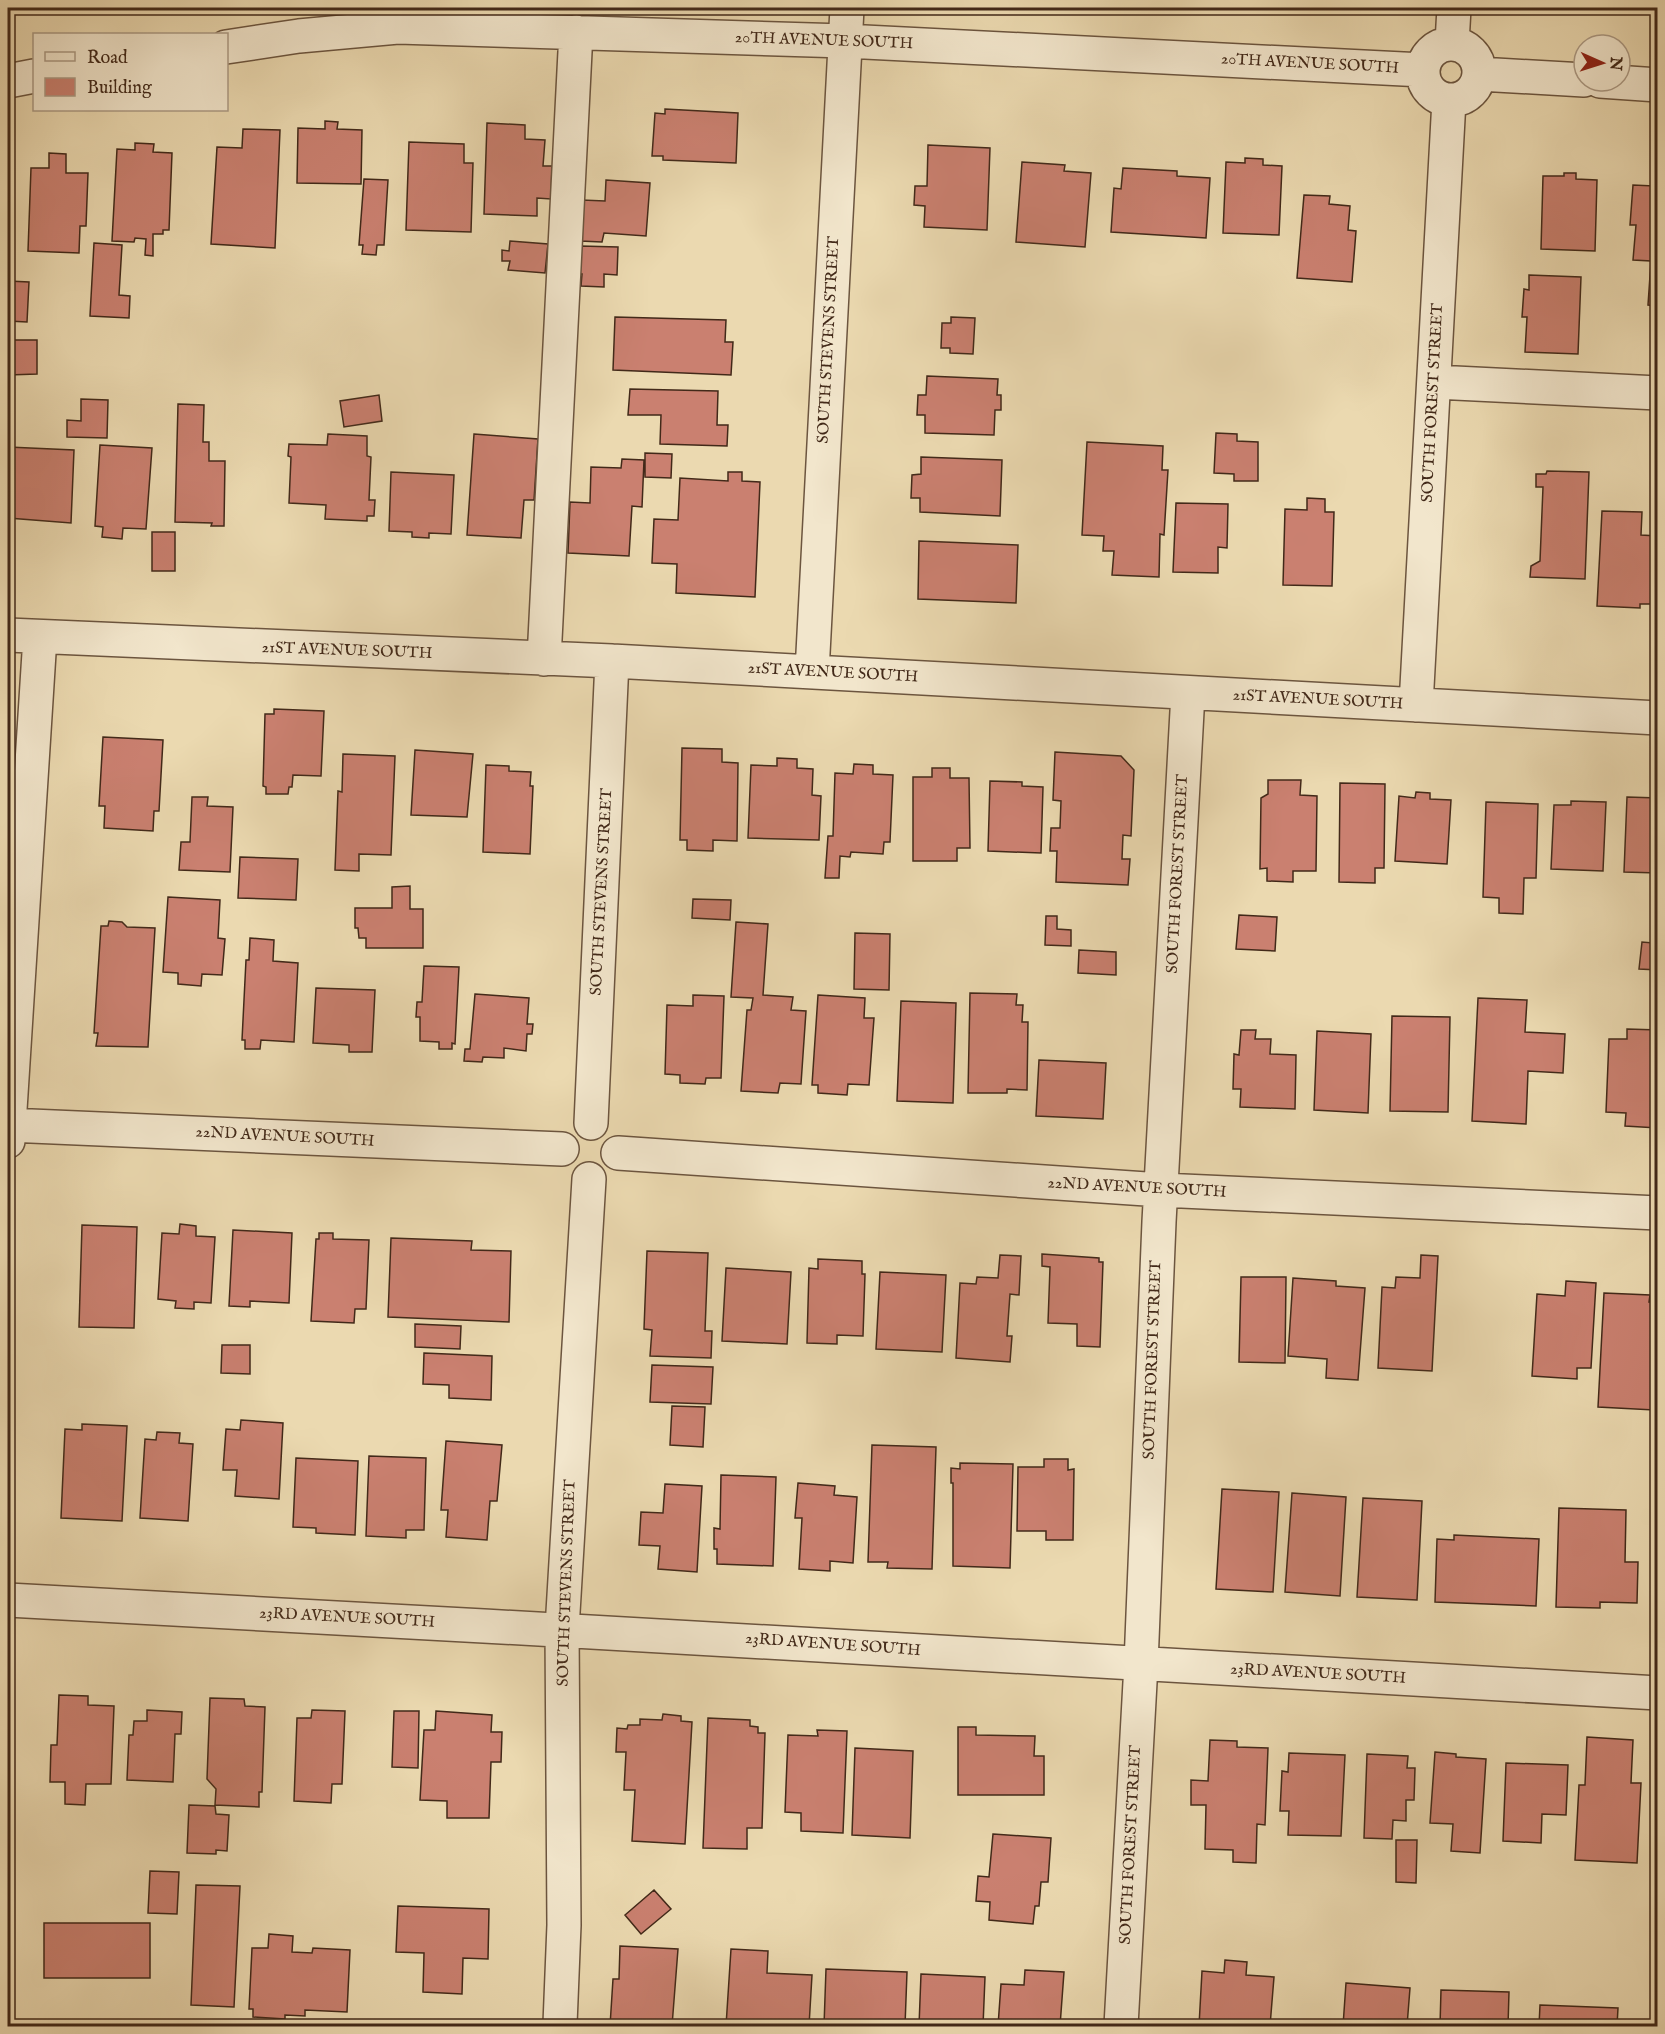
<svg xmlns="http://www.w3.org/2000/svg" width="1665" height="2034" viewBox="0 0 1665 2034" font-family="'IM FELL English',serif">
<rect width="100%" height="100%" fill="#ebd9b0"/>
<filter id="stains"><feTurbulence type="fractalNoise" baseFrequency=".00333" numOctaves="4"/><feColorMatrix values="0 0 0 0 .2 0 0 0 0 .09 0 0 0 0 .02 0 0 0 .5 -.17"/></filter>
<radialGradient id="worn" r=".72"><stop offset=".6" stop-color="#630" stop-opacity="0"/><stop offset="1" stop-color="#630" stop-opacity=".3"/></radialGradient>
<path fill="#ca8070" stroke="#422919" stroke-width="1.5" d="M665,109L738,113L736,163L663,160V156H652L655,113L665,114Z
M325,121L338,122L337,129L362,130L361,184L297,183L298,128L325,129Z
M487,123L525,125V139L545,140L543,166H552L551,199L537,198V216L484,214Z
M243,129L280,130L275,248L211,244L217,147L242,148Z
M409,142L464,144V163H473L471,232L406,230Z
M135,143L154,144L153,152L172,153L169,230H163V234H153V256L145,255L146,239L135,238L134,242L112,241L117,149L135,150Z
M928,145L990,148L987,230L924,227L925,206L914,205L915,186H927Z
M49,153L66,154V173H88L86,226H80L79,253L28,251L31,168H49Z
M1245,158L1263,159V165L1282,166L1279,235L1223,233L1226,162L1245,163Z
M1022,162L1065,165L1064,171L1091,173L1085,247L1016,242Z
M1123,168L1177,171V176L1210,178L1206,238L1111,232L1114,188L1121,189Z
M1564,173H1576V179L1597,180L1595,251L1541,249L1543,176H1564Z
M1654,175H1658V306L1648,305L1651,261L1633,260L1636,225H1630L1633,185L1654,186Z
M364,179L388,180L384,245H377L376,255L362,254L363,245H359Z
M606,180L650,183L646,236L604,233L602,242L580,241L582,200L605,201Z
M1304,195L1330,196L1329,204L1350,206L1348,230L1356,231L1352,282L1297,278Z
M510,241L548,244L545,273L508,270L510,261H502V250L509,251Z
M94,243L122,245L119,295L130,296L129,318L90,316Z
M580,246L618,247L617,275L604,274V287L581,286L582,274H578Z
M1529,275L1581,277L1578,354L1525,352L1527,317H1522L1524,289L1529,290Z
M8,281L29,282L27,322L8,321Z
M615,317L726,320L725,342H733L731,375L613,370Z
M951,317L975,318L973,354L950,353V348H941L942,323H951Z
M8,340H37V374L8,375Z
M927,376L998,379L997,395H1001V410H995L994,435L925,433V415H917L918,395H926Z
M630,389L718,391L717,425H728L727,446L660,444L661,415H628Z
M379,395L382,421L344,427L340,401Z
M81,399L108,400L107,438L67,437V420L81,421Z
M178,404L204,405L203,442H209V461H225L224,526H211L212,523L175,522Z
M1216,433L1237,434V441L1258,442V481H1234V474L1214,473Z
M328,434L367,436V456L371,457L369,500H375L374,516H367V521L325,519L326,505L289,503L291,457L288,456L289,444L327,445Z
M474,434L538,439L534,500H524L521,538L467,535Z
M1087,442L1163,446L1162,470H1168L1164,535L1160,534L1159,577L1112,575L1114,551H1103L1104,536L1082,535Z
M100,445L152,448L146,529L123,528L122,539L102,537L103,527L95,526Z
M8,447L74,450L71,523L8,518Z
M645,453L672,454L671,478L645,477Z
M921,457L1002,460L1000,516L920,512V498H911L912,475L921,474Z
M622,459L644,460L642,507L632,506L629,556L568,553L570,502L590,503L591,467L621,468Z
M1547,471L1589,472L1585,579L1530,577L1531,566L1540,561L1543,487H1536V474H1546Z
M391,472L454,475L451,534L429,533V538L412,537V532L389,531Z
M728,472H742V481L760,482L755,597L676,593L677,564L652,563L654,519L678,520L680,478L728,481Z
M1307,498L1325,499V512H1334L1332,586L1283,585L1285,509L1307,510Z
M1176,503L1228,504L1227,548L1218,547V573L1173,572Z
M1602,511L1642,512L1641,535L1658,536V604H1640V608L1597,606Z
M152,532H175V571H152Z
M919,541L1018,545L1016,603L918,599Z
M274,709L324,711L321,776L293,775L292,787H289L288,794H266V787L263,786L265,714H274Z
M103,737L163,740L159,811H154L153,831L104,828L105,806H99Z
M682,748L722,749V762L738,763L737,841L713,840V851L687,850V840H680Z
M415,750L473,754L467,817L411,815Z
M1055,752L1121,756L1134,770L1131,836L1123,835L1122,859H1130L1128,885L1056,882L1057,851H1050L1051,828H1060L1061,801L1053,800Z
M343,754L395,756L391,855L359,854V871L335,870L338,791L342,792Z
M777,758L797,759V768L813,769L812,795L821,796L819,840L748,838L751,765L777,766Z
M854,764L873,765V774L893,775L890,842H884L883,854L851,852L850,857L840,856L839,878H825L828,836H833L835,773L853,774Z
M486,765L509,766V771L531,772L530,786H533L530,854L483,852Z
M932,768H950V778H969L970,848H957V861H913V777H932Z
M1268,780H1301L1300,795L1317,796L1316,871H1293V882L1267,881V868L1260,869L1261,798L1268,794Z
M990,781L1022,782V786L1043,787L1041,853L988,851Z
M1340,783L1385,784L1384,868H1375V883L1339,882Z
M1416,792L1430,793V799L1451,800L1447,864L1395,861L1399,796L1415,798Z
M192,797H208L207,806L233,807L230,872L179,870L181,842H190Z
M1627,797L1658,798V873L1624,872Z
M1571,801L1606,802L1603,871L1551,869L1554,805H1571Z
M1486,802L1538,804L1536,878H1524L1523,914L1499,913V898L1483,897Z
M240,857L298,859L296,900L238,898Z
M410,886V909H423V948H366V938H359L358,928H355V908H392V887Z
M168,897L220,900L218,938L225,939L222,975L202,974L201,986L178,984V973L163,972Z
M693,899L731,900L730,920L692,918Z
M1239,915L1277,917L1275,951L1236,949Z
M1046,916H1057V929L1071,930V946L1045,945Z
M109,921L122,922L127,927L155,928L148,1047L96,1046L98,1033H94L101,926H108Z
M736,922L768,924L763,995L793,997L791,1010L806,1011L801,1084L780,1083L778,1093L741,1091L747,1010H751L753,998L731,997Z
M1654,923H1658V970L1639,969L1642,942L1653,943Z
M855,933L890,934L889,990L854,989Z
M250,938L274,940L273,961L298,963L294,1042L261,1040L260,1049H245V1040H242L246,960H249Z
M1079,950L1116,952V975L1078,973Z
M424,966L459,967L455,1044L452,1043V1049H439V1042L420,1041V1017H416L417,1002H422Z
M316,988L375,990L372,1052H349V1045L313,1043Z
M970,993L1017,994L1016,1005H1023L1022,1022H1028L1027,1090L1007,1089V1093H968Z
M475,994L529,998L527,1024H533L532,1034H527L526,1051L504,1048V1058L483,1057L482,1062L464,1061L465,1049H470Z
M693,995L724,996L721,1078H706L705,1084L680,1083V1075L665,1074L667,1005L693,1006Z
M818,995L865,998L864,1018H874L869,1085L848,1084L847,1095L818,1093V1085H812Z
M1478,998L1527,1000L1525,1032L1565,1034L1563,1073L1528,1071L1526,1124L1472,1121Z
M901,1001L956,1003L953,1103L897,1101Z
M1392,1016L1450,1017L1448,1112L1390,1111Z
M1627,1029L1658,1030V1128L1625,1126L1626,1113L1606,1112L1609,1039H1627Z
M1241,1030H1256L1255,1039H1271L1270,1054L1296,1055L1295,1109L1240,1107L1241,1089H1233L1234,1054L1239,1055Z
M1317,1031L1371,1034L1368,1113L1314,1110Z
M1039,1060L1106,1063L1103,1119L1036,1116Z
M180,1224L196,1226V1236L215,1237L211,1303L194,1302V1309L175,1308L176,1301L158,1299L162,1233L179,1234Z
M82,1225L137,1227L134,1328L79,1327Z
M233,1230L292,1233L289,1303L250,1301V1307L229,1306Z
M319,1233H333V1239L369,1240L366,1309H355L354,1323L311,1321L316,1239H319Z
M391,1238L472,1241L471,1250L511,1251L509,1322L388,1317Z
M647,1251L708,1253L705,1331H712L711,1358L650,1356L652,1330L644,1329Z
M1042,1254L1099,1258V1262H1103L1100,1347L1077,1346V1324L1048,1323L1050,1267L1042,1266Z
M1000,1255L1021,1256L1019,1295L1010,1294L1007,1336H1012L1010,1362L956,1358L960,1283L976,1284L977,1277L998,1278Z
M1421,1255L1438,1256L1432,1371L1378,1368L1382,1287L1395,1288L1396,1277L1420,1278Z
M818,1259L862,1261V1274H865L863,1336L837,1335V1344L807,1343L809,1268L818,1269Z
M726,1268L791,1272L787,1344L722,1341Z
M880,1272L946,1275L942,1352L876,1349Z
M1241,1277H1286L1285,1363L1239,1362Z
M1293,1278L1336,1281V1286L1365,1288L1358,1380L1326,1378L1327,1359L1288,1356Z
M1566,1281L1596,1283L1591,1368H1577V1379L1532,1376L1537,1294L1565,1296Z
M1604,1293L1650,1295L1649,1302H1658V1379H1656L1654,1410L1598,1407Z
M415,1324L461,1326L460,1349L415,1347Z
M222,1345H250V1374L221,1373Z
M424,1353L492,1356L491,1400L449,1398V1385L423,1384Z
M652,1365L713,1367L711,1404L650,1402Z
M672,1406L705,1407L703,1447L670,1445Z
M241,1420L283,1423L279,1499L235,1496L237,1470H223L226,1429L240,1430Z
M82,1424L127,1426L122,1521L61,1518L65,1429L82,1430Z
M157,1432L180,1433L179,1443L193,1444L188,1521L140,1518L145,1439L156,1440Z
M446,1441L502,1445L497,1501H490L487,1540L446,1537L448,1510H441Z
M872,1445L936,1447L932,1569L887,1568L888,1562H868Z
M369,1456L426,1458L424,1530H406V1538L366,1536Z
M296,1458L358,1461L355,1535L316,1533V1528L293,1527Z
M1044,1459H1068V1470L1074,1469L1073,1540H1046V1531H1017L1018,1467H1044Z
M960,1463L1013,1464L1010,1568L953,1566V1483H951V1468L960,1469Z
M721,1475L776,1477L773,1566L717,1564V1549H714V1528L720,1529Z
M798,1483L835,1486L834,1495L857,1497L853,1563L830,1561V1571L799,1569L802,1518H795Z
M665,1484L702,1486L697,1572L658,1569L660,1546L639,1545L641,1512L663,1513Z
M1222,1489L1279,1492L1273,1592L1216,1589Z
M1292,1493L1346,1497L1340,1596L1285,1592Z
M1363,1498L1422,1501L1417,1600L1357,1597Z
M1559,1508L1626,1510L1625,1562H1638L1637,1603L1600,1602V1608L1556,1607Z
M1454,1535L1539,1539L1536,1606L1435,1602L1437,1539L1454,1540Z
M59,1695L88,1696V1705L114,1706L111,1784H86L85,1805L65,1804V1782H50L51,1745H57Z
M210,1698L244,1699L245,1706L265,1707L262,1792H259V1807L215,1805L216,1789L207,1779Z
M147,1710L182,1712L181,1734H175L173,1782L127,1780L129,1735H133L134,1721H147Z
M312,1710L345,1711L342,1784H332L331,1803L294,1801L297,1718H311Z
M394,1711H419L418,1768L392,1767Z
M436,1711L492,1715L491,1732H502L501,1762H491L489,1818H447V1801L420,1800L424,1730H435Z
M663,1714L681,1716V1721L692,1722L685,1844L632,1841L635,1790H624L626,1752H616L617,1728L627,1729L628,1725H640V1719L662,1720Z
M708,1718L750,1720V1726L758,1727V1733H765L762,1828H747V1849L703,1848Z
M958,1727H976V1735L1035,1736L1034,1756H1044V1795H958Z
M817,1730L847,1731L843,1833L801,1831V1813L785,1812L788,1735L818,1736Z
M1587,1737L1633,1740L1631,1783H1641L1637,1863L1575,1860L1579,1785H1585Z
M1210,1740L1237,1741V1747L1268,1748L1265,1825L1257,1824L1256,1863L1233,1862V1850L1205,1849L1206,1805H1191V1780L1208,1781Z
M855,1748L913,1751L910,1838L852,1835Z
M1435,1752L1456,1754V1757L1486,1759L1480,1853L1451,1851L1453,1824L1430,1823Z
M1289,1753L1345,1755L1341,1836L1288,1835L1289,1811H1280L1282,1771L1288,1772Z
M1367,1754L1408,1756L1407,1768H1415L1414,1800H1406V1821L1393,1820L1392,1839L1364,1838Z
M1506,1763L1568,1765L1566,1815L1542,1814L1541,1843L1503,1841Z
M189,1805L215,1806L216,1814L229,1815L227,1851L216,1850V1854L187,1853Z
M993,1834L1051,1838L1048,1882H1041L1039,1906H1035L1033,1924L989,1920L990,1902L976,1901L978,1876L989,1877Z
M1396,1840H1417L1416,1883L1396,1882Z
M150,1871L179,1872L177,1914L148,1913Z
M196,1885L240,1886L234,2007L191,2005Z
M654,1890L671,1909L641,1934L625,1915Z
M398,1906L489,1909L488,1959L463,1958L462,1994L423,1992L424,1953L396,1952Z
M44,1923H150V1978H44Z
M269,1934L293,1936L292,1952L312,1953L313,1948L350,1950L347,2012L305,2010V2016L285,2015V2019L253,2017V2009H249L252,1948H268Z
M620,1946L678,1949L672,2026H610L613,1979H619Z
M731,1949L768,1951L767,1973L812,1975L809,2026H726Z
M1225,1960L1247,1962L1246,1975L1274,1977L1270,2026H1199L1202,1971L1224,1973Z
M826,1969L907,1972L905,2026H824Z
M1025,1970L1064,1972L1060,2026H998L1001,1984L1024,1985Z
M921,1974L985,1977L983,2026H919Z
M1346,1983L1410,1988L1407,2026H1343Z
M1441,1990L1509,1992L1508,2026H1440Z
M1540,2005L1618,2008L1617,2026H1539Z"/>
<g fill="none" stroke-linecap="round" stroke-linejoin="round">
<defs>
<path id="minor" d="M1452,43L1454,8
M1423 72a28 28 0 1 1 56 0a28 28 0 1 1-56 0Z
M226,47L299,36L398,27L845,41L1423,70
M1479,74L1584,80
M8,81L34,76
M1600,81L1658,85
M1435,382L1658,393
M8,635L612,661L1658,718
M544,659L576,32
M812,672L847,8
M1416,705L1449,100
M591,1123L612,661
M8,1125L562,1149
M8,1141L40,637
M618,1153L1161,1190L1658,1213
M8,1600C558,1629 1107,1662 1658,1693
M560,2024L564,1925L562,1629L589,1179
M1121,2026L1141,1664L1159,1222L1188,693"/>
</defs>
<use href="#minor" stroke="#6c553f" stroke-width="36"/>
<use href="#minor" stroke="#f2e6cc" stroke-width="33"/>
</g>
<g text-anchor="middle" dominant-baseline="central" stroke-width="6" stroke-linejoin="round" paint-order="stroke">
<g font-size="16" fill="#422919" stroke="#f2e6cc">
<text transform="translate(824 41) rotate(2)">20TH AVENUE SOUTH</text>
<text transform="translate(1310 64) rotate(3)">20TH AVENUE SOUTH</text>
<text transform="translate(829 340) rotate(-87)">SOUTH STEVENS STREET</text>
<text transform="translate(1433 403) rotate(-87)">SOUTH FOREST STREET</text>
<text transform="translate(347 651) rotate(2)">21ST AVENUE SOUTH</text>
<text transform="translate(833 673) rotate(3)">21ST AVENUE SOUTH</text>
<text transform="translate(1318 700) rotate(3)">21ST AVENUE SOUTH</text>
<text transform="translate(1178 874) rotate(-87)">SOUTH FOREST STREET</text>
<text transform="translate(602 892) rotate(-87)">SOUTH STEVENS STREET</text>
<text transform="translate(285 1137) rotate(3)">22ND AVENUE SOUTH</text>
<text transform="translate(1137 1188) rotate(3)">22ND AVENUE SOUTH</text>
<text transform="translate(1153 1360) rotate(-88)">SOUTH FOREST STREET</text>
<text transform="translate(567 1583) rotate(-88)">SOUTH STEVENS STREET</text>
<text transform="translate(347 1618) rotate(3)">23RD AVENUE SOUTH</text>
<text transform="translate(833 1645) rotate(4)">23RD AVENUE SOUTH</text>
<text transform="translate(1318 1674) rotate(3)">23RD AVENUE SOUTH</text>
<text transform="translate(1131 1845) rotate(-87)">SOUTH FOREST STREET</text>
</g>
</g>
<rect width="1665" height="2034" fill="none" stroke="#ebd9b0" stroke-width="30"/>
<rect x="9" y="9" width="1647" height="2016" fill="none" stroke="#422919" stroke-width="3"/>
<rect x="15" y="15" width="1635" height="2004" fill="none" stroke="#422919" stroke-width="1.5"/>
<rect x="33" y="33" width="195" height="78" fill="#f2e6cc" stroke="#ac9a84" stroke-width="1.5"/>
<rect x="45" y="52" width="30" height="9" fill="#f2e6cc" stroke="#ac9a84" stroke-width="1.5"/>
<text x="87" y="63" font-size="18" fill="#422919">Road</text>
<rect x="45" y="78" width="30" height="18" fill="#ca8070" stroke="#ac9a84" stroke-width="1.5"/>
<text x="87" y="93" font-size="18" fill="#422919">Building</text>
<g transform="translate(1602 63) rotate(93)"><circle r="28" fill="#f2e6cc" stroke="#ac9a84" stroke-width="1.5"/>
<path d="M0-4.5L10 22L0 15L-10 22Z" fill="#8f2418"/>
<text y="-9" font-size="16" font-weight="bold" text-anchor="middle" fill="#422919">N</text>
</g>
<rect width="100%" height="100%" filter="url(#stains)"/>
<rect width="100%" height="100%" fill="url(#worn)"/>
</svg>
